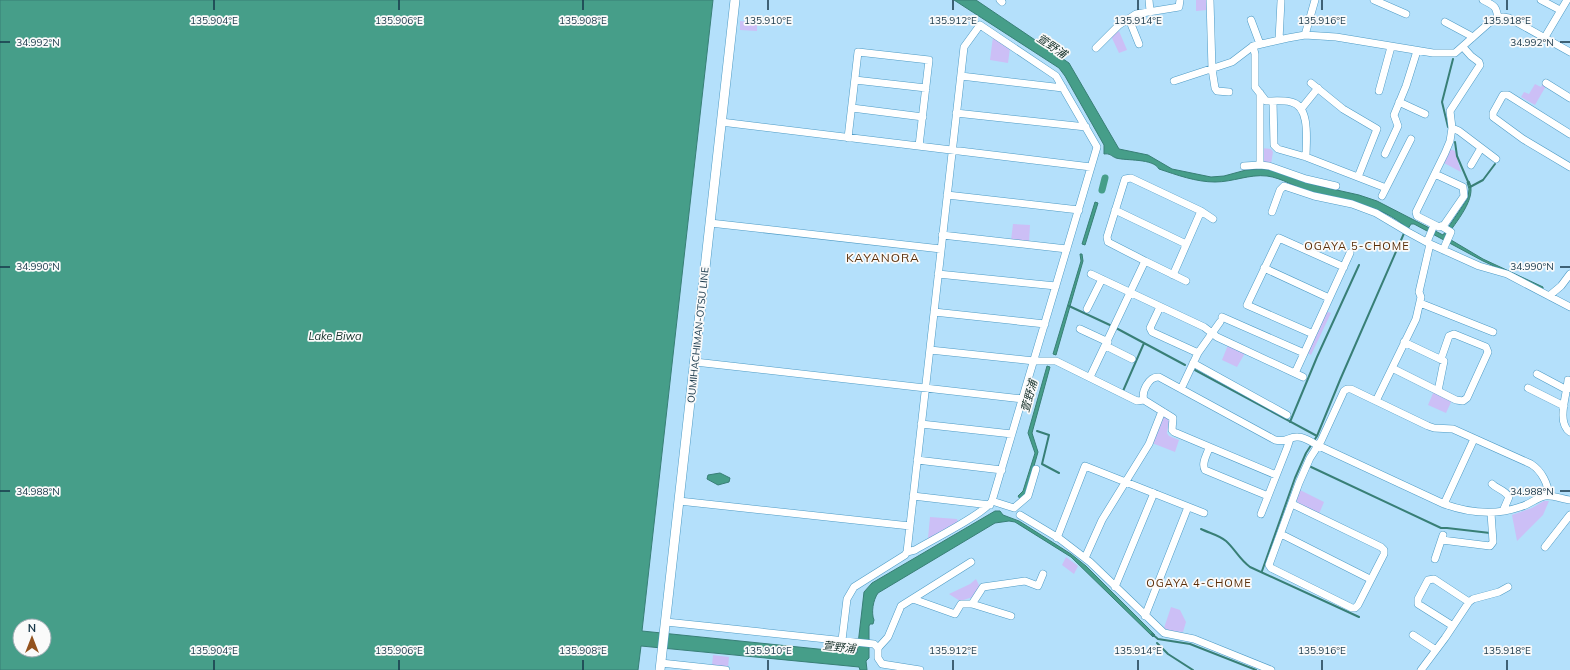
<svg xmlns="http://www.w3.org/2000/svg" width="1570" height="670" viewBox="0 0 1570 670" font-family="Mulish,'Noto Sans JP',sans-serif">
<rect width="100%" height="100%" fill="#b4e0fb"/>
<path fill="#ccbff6" d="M1196,0H1207V10L1196,11Z
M740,21L757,23V31L740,30Z
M1119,31L1127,50L1119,53L1111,36Z
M993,37L1010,48L1008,63L990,60Z
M1543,83L1546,86L1535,105L1521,97L1524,92L1529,94L1535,84L1541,87Z
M1262,148L1271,149L1273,152L1271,164H1263Z
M1450,149L1455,151L1461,172L1444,163Z
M1013,224L1030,225L1029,242L1011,240Z
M1325,311L1331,313L1311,355L1306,352Z
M1228,345L1245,353L1237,367L1222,360Z
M1434,391L1452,400L1446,413L1428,405Z
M1164,415L1169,421L1167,433L1169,436L1179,440L1175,452L1152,443Z
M1300,490L1324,502L1319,514L1299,504L1296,499Z
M1544,501H1549L1543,515L1517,541L1512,515L1532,508Z
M930,517L957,519L958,522L929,539L928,538Z
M1066,557L1078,566L1074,574L1062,565Z
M976,579L980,587L973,597L960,601L949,594L970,584Z
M1171,607L1180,610L1186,622L1183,632L1170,631L1164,628Z
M713,655L729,657L728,668L712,666Z"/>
<path fill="#469e89" stroke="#387f76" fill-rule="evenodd" d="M0,0H713L642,631L857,653L864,592L872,583L995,511H1000L1003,515L1019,521L1071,554L1086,566L1155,635L1153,637L1071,557L1015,522L1009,521L995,523L878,593C873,600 871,613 874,620L873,624H870L869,626V658L866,661L867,670H860L859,667L641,646L638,670H0ZM20,626H44V650H20Z
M954,0H976L1069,63L1119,149L1148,155L1172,169L1211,177L1224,176L1246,170L1261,169L1271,170L1319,186L1359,195L1377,201L1443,235L1468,198L1469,189L1467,182L1469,181C1478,198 1455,223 1446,237L1483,259L1543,287V289L1483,261L1414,224H1411L1408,229C1381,203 1343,202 1310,192C1295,187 1282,178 1267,176C1249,174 1233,182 1215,182C1196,182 1177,175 1159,169C1153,158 1126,161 1116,158C1111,156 1110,153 1104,154V145L1065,76L1059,68Z
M1095,202L1098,203L1085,245L1082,244Z
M1080,254H1082L1083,261L1056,355L1053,354L1081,261Z
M1047,366L1050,367L1032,433L1038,452L1026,494L1020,499L1018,496L1023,491L1035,453L1028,433Z
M720,473L730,478L729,482L718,485L707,479L708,475Z"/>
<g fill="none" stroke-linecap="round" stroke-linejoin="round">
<path stroke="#387f76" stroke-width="2" d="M1448,127L1442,102L1453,59
M1455,142L1457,156L1469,184
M1470,187L1483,180L1495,164
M1069,306L1112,326
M1116,328L1185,365
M1195,370L1317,436L1306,453L1295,478L1262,571
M1123,391L1144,343
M1290,422L1317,357L1359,265
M1037,431L1049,435L1042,464L1059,473
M1317,436L1340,380L1405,231
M1309,466L1441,528H1447L1490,533
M1201,529C1209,533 1219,535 1226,541C1235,549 1239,559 1250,567L1359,617
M1152,634L1158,639L1190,644L1256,670
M1157,643L1168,654L1193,670"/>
<path stroke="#469e89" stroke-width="7" d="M1102,190L1105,178"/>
<defs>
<path id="minor" d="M1000,0L1002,2
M1149,0L1150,11
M1210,0L1212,69L1215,88L1217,91L1229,92
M1374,0L1406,14
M1483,0C1495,6 1496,6 1498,18
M1541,0L1560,10
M1129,19L1139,44
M1251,20L1260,44
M1445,22L1473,37
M1305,35L1315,0
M1545,37L1567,0
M1279,40L1281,1
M1253,46L1255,54V87L1266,101C1274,101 1283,100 1291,102C1311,106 1306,142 1306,157
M1096,48L1119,25L1136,14L1179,7L1180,0
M961,76L1063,88
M855,80L926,88
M1174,81L1232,62L1253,46L1288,38L1305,35L1336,37L1433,53H1455L1489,23L1498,18L1503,17L1509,18L1570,52
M1311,83L1343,109L1377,129L1358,177
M1546,83L1570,98
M1379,91L1391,47
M1260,93V165L1269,166L1306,179L1336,186
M1273,101L1274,145L1278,149L1306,157L1386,188
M1399,102L1425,114
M852,108L923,117
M1301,109L1318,88
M956,113L1086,127
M721,122L1091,167
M1452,128L1459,131L1496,159
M1570,134L1508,95H1503L1493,113V117L1523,139L1570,167
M848,138L858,52L929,60L919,146
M1385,154L1398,126L1394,115L1406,86L1417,51
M1471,165L1481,148
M1244,166L1260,165
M1435,174L1463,187L1464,196L1444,225L1439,227L1417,216L1416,212L1445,153L1450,141L1452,128L1450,111L1480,65L1479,62L1471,56L1463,47
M947,195L1079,210
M1382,196L1411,139
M1115,210L1186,244
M1272,212L1280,190L1284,186L1314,196L1352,204L1376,213L1408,232L1430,244L1479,266L1507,274L1570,307
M710,223L941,249
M1441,226L1451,232L1443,250
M942,235L1067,249
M1427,242L1434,225
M1145,261L1186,281
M1264,268L1329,298
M938,274L1056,286
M1091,274L1204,327L1217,337L1303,377
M1173,275L1201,211
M1549,296L1561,286L1570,274
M1420,303L1493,332
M1160,307L1150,328L1152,332L1198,353
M1087,309L1102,279
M934,312L1045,324
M1222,317L1304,353
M1080,329L1108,342
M1313,334L1247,305L1279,238L1344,267
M1106,346L1132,359
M930,350L1034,361H1056L1137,401L1144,400
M695,362L1023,399
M1193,363L1287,415
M1392,368L1438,391L1444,361L1404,342
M1295,373L1350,253
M1537,374L1567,390
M1090,377L1145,261L1108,242L1107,237L1125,179L1131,178L1201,211L1213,219
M1568,380C1567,394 1556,423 1570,432
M1528,388L1564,406
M1181,389L1198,353L1220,322
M1438,391L1456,400L1463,401L1467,398L1488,352L1486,347L1454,334L1449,336L1441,359
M1376,401L1416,319L1421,297L1419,292L1430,244
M921,424L1012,434
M1209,448C1207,455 1201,463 1205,470L1268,496
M917,460L1002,470
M1276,475L1174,432L1172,430L1173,418L1144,400C1141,392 1149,376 1159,377L1275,440C1288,443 1288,436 1298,437C1305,437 1311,442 1317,445L1444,504C1469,513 1494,516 1520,507C1529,505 1537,497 1545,496C1553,495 1562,499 1570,500
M1492,484C1497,489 1505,490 1509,497L1503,511
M913,496L990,505
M679,501L910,526
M992,501L1014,508L1028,496L1036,469
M1292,504L1381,547L1384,550V554L1358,605L1355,608H1352L1271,568L1269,565L1299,483L1310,458L1321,441L1344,391L1347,389H1351L1428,426L1434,428L1453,429L1531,464C1542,471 1548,484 1549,496
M1444,504L1474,439
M1261,514L1287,448L1290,439
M1020,515L1060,539L1090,562L1164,633L1194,639L1271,670
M1281,534L1370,579
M1057,538L1085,466L1204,513
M1442,540L1490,546L1493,542L1491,513
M1545,547L1570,515
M1085,558L1102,520L1149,444L1162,411
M1435,559L1443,535
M1115,587L1154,493
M913,599L955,614L961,604H972L1011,616
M972,604L983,587L1025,581L1038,586L1043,574
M1145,616L1188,507
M666,622L874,644L878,648V658L882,664L920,670
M1453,626L1418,604V599L1428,580L1434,579L1469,602
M1413,635L1436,650
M842,640L847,599L854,587L905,555L907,552L964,47L980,25L1056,76L1097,147L992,501C984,514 930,541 915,550L907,552
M878,648L888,637L901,606L971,562
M661,663L726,670
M1421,670L1445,638L1469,602L1473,599L1499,592L1508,587"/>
<path id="major" d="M660,670L735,0"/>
</defs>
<use href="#minor" stroke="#4e9bc5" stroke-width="8"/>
<use href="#major" stroke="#4e9bc5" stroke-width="10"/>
<use href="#minor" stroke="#fff" stroke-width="7"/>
<use href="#major" stroke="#fff" stroke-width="9"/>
</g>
<path fill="none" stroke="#173749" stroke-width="1.5" d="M214,0V10M399,0V10M583,0V10M768,0V10M953,0V10M1138,0V10M1322,0V10M1507,0V10M0,42H10M1560,42H1570M0,267H10M1560,267H1570M0,491H10M1560,491H1570M214,660V670M399,660V670M583,660V670M768,660V670M953,660V670M1138,660V670M1322,660V670M1507,660V670"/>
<g text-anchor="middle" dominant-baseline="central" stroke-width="3.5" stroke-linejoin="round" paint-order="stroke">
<g font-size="10" fill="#173749" stroke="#fafafa">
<text transform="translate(698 335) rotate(-84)">OUMIHACHIMAN-OTSU LINE</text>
</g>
<g font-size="11" font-style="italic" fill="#153029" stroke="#fafafa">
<text transform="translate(1052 46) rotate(34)">萱野浦</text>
<text x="335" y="336">Lake Biwa</text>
<text transform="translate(1029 396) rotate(-75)">萱野浦</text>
<text transform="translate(839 647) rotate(6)">萱野浦</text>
</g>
<g font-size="11" letter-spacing="1" fill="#592d07" stroke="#fafafa">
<text x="1357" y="246">OGAYA 5-CHOME</text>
<text x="1199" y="583">OGAYA 4-CHOME</text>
</g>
<g font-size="12" letter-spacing="1" fill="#592d07" stroke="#fafafa">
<text x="883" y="257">KAYANORA</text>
</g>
</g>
<g font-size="10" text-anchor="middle" fill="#173749" stroke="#fafafa" stroke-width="3.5" stroke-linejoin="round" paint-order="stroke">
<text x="214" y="24">135.904°E</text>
<text x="399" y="24">135.906°E</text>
<text x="583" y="24">135.908°E</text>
<text x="768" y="24">135.910°E</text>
<text x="953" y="24">135.912°E</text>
<text x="1138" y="24">135.914°E</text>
<text x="1322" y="24">135.916°E</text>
<text x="1507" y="24">135.918°E</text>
<text x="38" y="46">34.992°N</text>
<text x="1532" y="46">34.992°N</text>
<text x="38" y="270">34.990°N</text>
<text x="1532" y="270">34.990°N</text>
<text x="38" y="495">34.988°N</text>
<text x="1532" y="495">34.988°N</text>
<text x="214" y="654">135.904°E</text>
<text x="399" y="654">135.906°E</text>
<text x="583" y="654">135.908°E</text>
<text x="768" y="654">135.910°E</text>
<text x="953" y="654">135.912°E</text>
<text x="1138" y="654">135.914°E</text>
<text x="1322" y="654">135.916°E</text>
<text x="1507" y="654">135.918°E</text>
</g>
<g transform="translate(32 638)"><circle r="19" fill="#fafafa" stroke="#9facb3"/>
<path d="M0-3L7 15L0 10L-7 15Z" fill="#93521e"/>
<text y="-6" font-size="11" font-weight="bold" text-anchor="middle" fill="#173749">N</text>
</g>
</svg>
